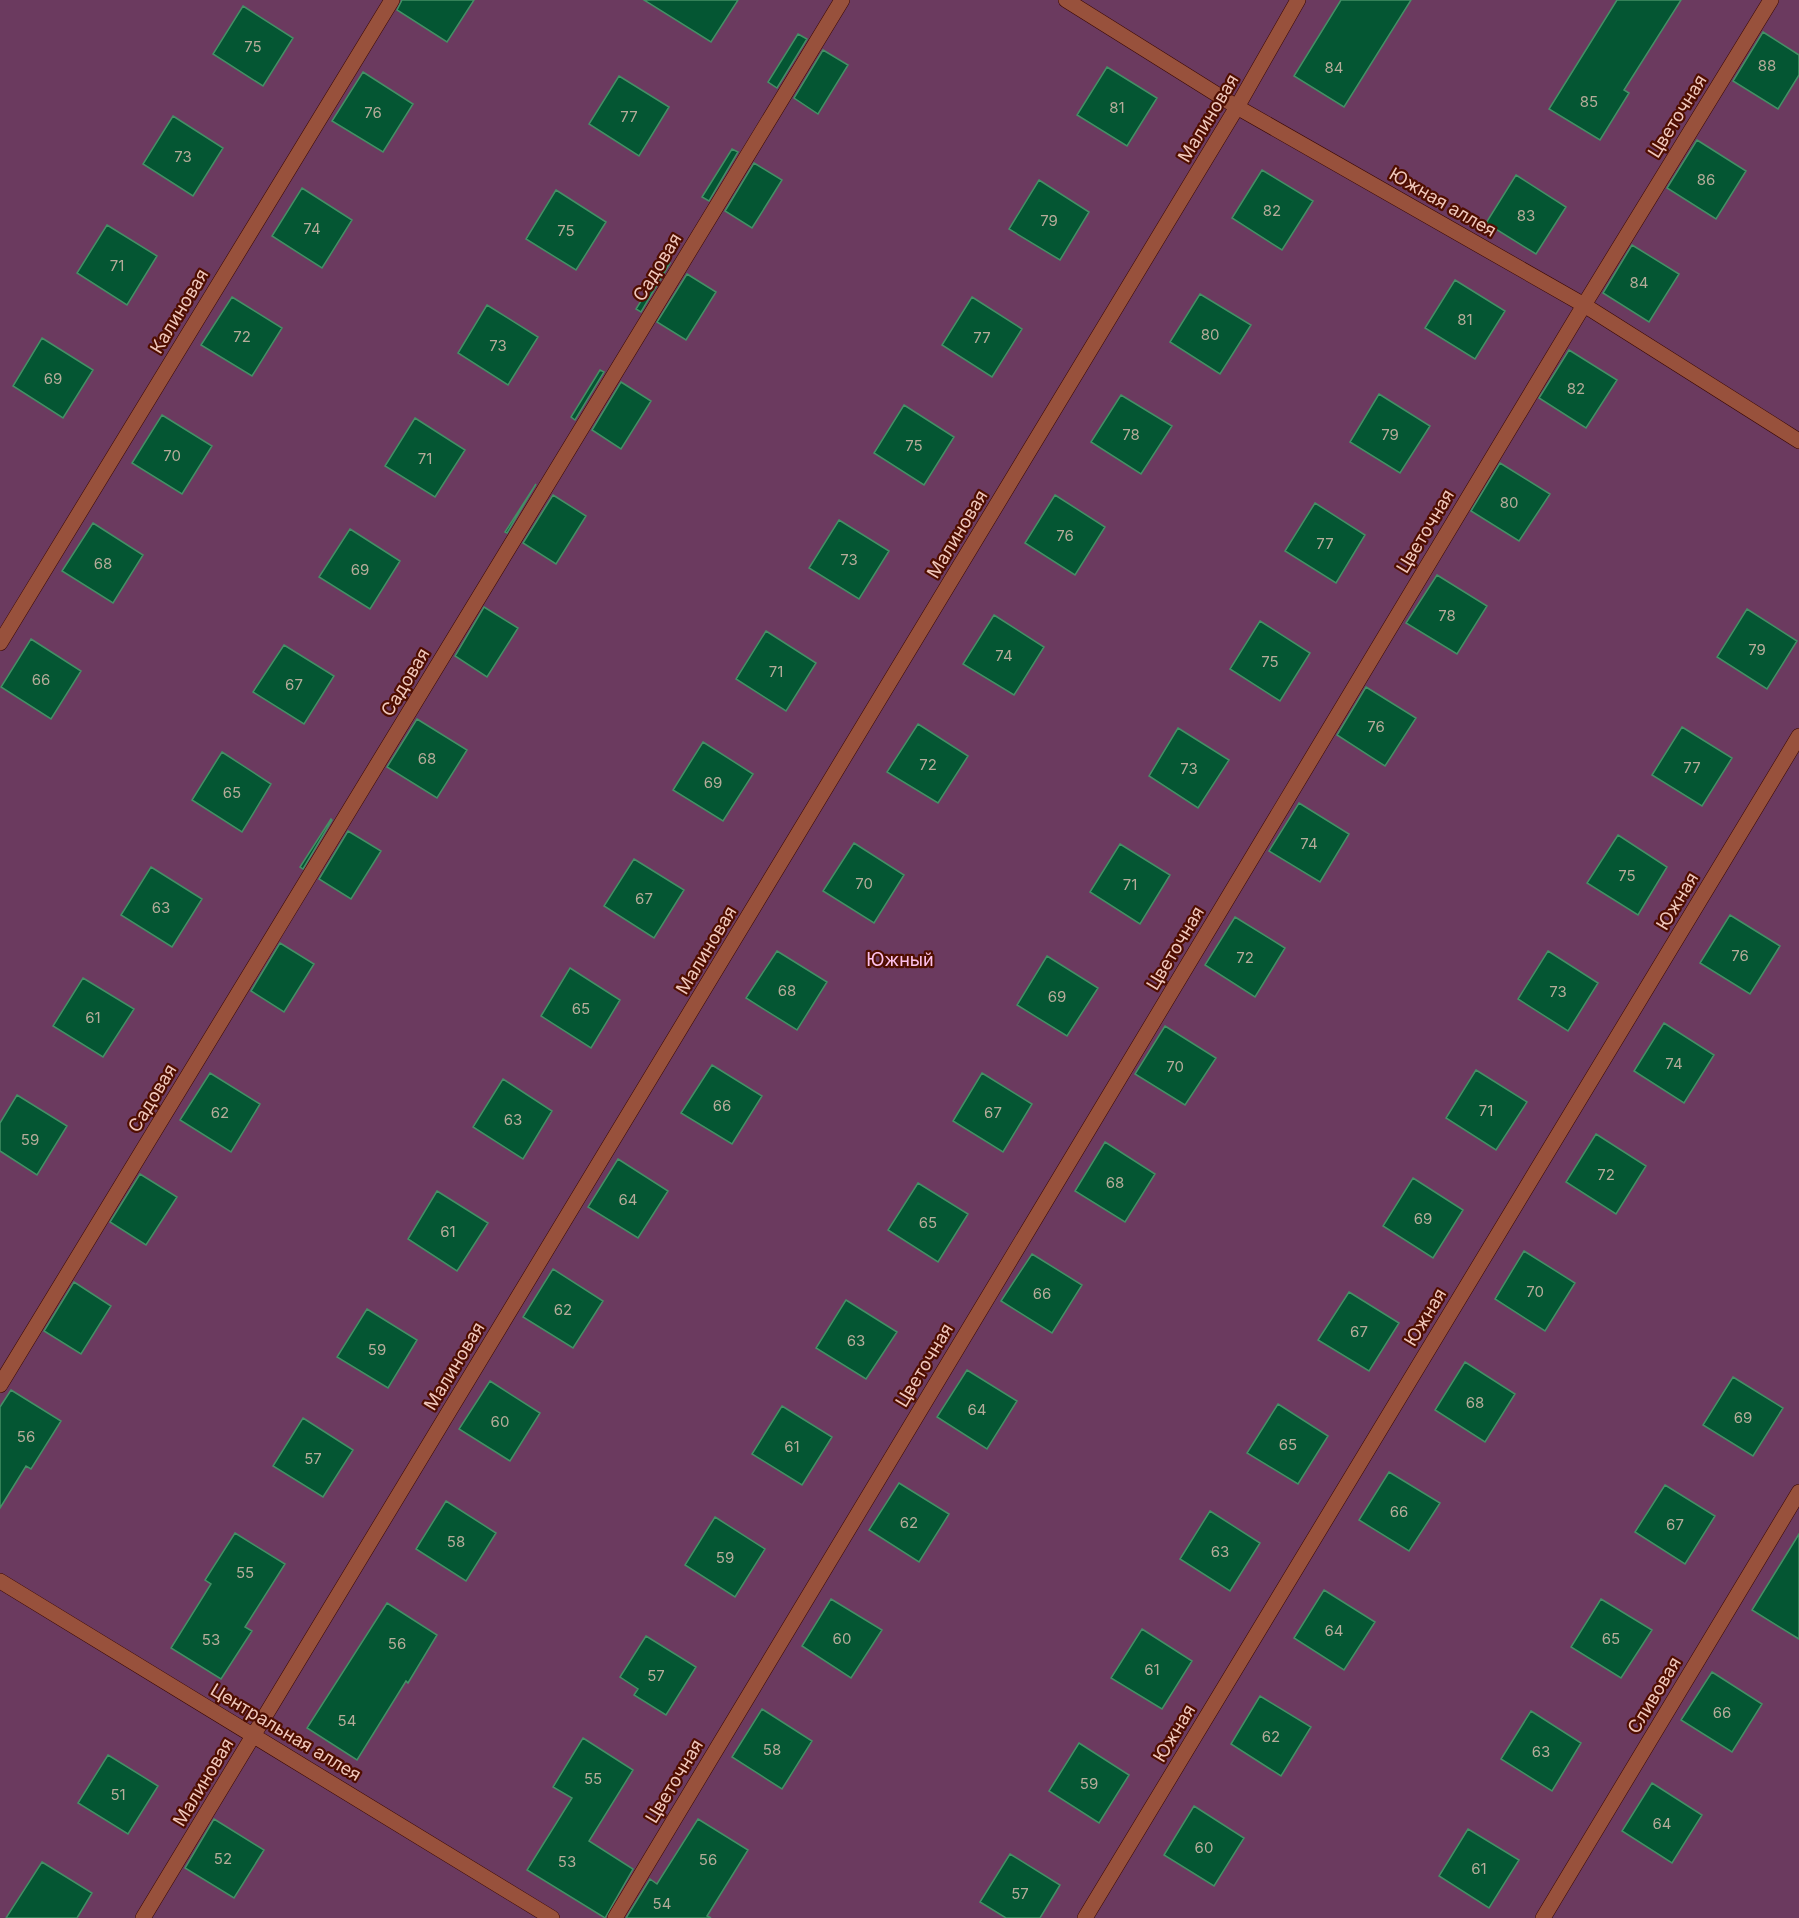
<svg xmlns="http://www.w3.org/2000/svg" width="1799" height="1918" viewBox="0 0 1799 1918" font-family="Inter,sans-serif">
<rect width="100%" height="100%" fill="#5b1a05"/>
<path fill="#6b3a5f" d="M0,0H1799V1918H0Z"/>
<path fill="#045633" stroke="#449066" stroke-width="1.5" d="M402,0H474L447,42L397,10Z
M644,0H738L711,42Z
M1341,0H1411L1344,107L1294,76Z
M1617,0H1681L1624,90L1629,93L1600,140L1549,109Z
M243,6L293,38L263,86L213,54Z
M1763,32L1799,55V75L1778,109L1733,81Z
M798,34L807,39L777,88L768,82Z
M823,50L848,65L818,114L794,98Z
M1107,67L1157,98L1127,146L1077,115Z
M363,72L413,104L383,152L332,121Z
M619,76L669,107L639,156L589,124Z
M173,116L223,148L193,196L143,164Z
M1697,140L1746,171L1716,219L1667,188Z
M732,149L738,152L709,201L702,197Z
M754,163L782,180L752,228L725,211Z
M1262,170L1313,201L1282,250L1232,218Z
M1516,175L1566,207L1536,254L1486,223Z
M1039,180L1089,212L1060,260L1009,229Z
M302,188L352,220L322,268L272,236Z
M556,190L606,222L576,270L526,239Z
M107,225L157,256L127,305L77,273Z
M1632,245L1679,274L1649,322L1603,293Z
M666,261L670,263L641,312L636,309Z
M687,274L716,292L686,340L657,322Z
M1455,280L1505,311L1475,359L1425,328Z
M1200,294L1251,325L1220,374L1170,342Z
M232,297L282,328L252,376L201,345Z
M972,297L1022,329L992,377L942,345Z
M487,305L538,337L508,385L458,353Z
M42,338L93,370L63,418L13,386Z
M1569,350L1617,380L1586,428L1539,398Z
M600,370L604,372L575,420L571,417Z
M621,382L651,401L621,449L592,430Z
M1379,394L1430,426L1400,473L1350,442Z
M1121,395L1172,426L1141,474L1091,442Z
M904,405L954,437L924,485L874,453Z
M162,415L212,446L182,494L132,463Z
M415,418L465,450L435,497L385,466Z
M1500,463L1550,494L1519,541L1471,511Z
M536,484L507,533L505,532Z
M553,495L586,516L556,564L523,543Z
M1055,495L1105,527L1075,575L1025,543Z
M1315,503L1365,535L1336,583L1285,551Z
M839,520L889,551L859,599L809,568Z
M93,523L143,555L113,603L62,571Z
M350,529L400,561L370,609L319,577Z
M1437,575L1487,606L1457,654L1406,623Z
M484,607L518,628L487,677L455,656Z
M1747,609L1797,641L1767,689L1717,657Z
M994,615L1044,647L1014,695L963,664Z
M1260,621L1310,653L1280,701L1230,669Z
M766,631L816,663L786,711L736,679Z
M31,639L81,671L51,719L1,687Z
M284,645L334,676L304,724L253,692Z
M1366,687L1416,718L1385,766L1337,735Z
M417,719L467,750L437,798L387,767Z
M918,724L968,756L938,803L887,772Z
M1682,727L1732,758L1702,806L1652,775Z
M1178,728L1229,760L1198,808L1149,776Z
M703,742L753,774L723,821L673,790Z
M222,752L271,784L242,832L192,800Z
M1299,803L1349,834L1320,882L1269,851Z
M331,819L332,820L303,869L300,867Z
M348,831L381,851L351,899L319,879Z
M1618,835L1667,867L1638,915L1587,883Z
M854,843L904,875L874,923L823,891Z
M1120,844L1170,875L1140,924L1090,892Z
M634,859L684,890L654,938L604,906Z
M151,867L202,899L172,947L121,915Z
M1730,915L1780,946L1750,994L1700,963Z
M1235,917L1285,948L1255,997L1205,965Z
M280,943L314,964L284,1012L251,991Z
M777,951L827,982L797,1030L746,998Z
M1548,951L1598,983L1568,1031L1518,999Z
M1047,956L1098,988L1067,1036L1017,1005Z
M570,968L620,1000L591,1048L541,1016Z
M83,978L134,1009L103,1057L53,1026Z
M1664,1023L1714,1055L1684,1103L1634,1071Z
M1165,1026L1216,1058L1185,1105L1135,1074Z
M712,1065L762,1096L732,1144L681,1113Z
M1476,1070L1527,1102L1496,1150L1446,1118Z
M210,1073L260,1104L231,1152L180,1120Z
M982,1073L1032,1104L1003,1152L953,1121Z
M503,1079L552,1111L523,1159L473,1127Z
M17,1095L67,1126L37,1175L0,1151V1123Z
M1596,1134L1646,1166L1616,1214L1566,1182Z
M1105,1142L1155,1174L1125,1222L1075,1191Z
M618,1159L668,1191L638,1238L588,1207Z
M140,1174L177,1197L146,1245L110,1222Z
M1413,1178L1463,1210L1433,1258L1383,1226Z
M918,1183L968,1214L938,1262L888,1230Z
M437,1191L488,1223L457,1271L408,1239Z
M1524,1251L1575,1283L1545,1331L1495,1299Z
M1032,1254L1082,1285L1052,1333L1001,1301Z
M553,1269L603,1301L573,1348L523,1317Z
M74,1282L111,1306L81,1354L44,1331Z
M1349,1292L1399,1323L1369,1371L1318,1340Z
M846,1300L897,1332L866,1379L816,1348Z
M367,1309L417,1340L388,1388L337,1357Z
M1465,1362L1515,1394L1485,1442L1435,1410Z
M967,1370L1017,1401L987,1449L937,1417Z
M1733,1377L1783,1408L1753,1456L1703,1425Z
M490,1381L540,1413L510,1461L459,1429Z
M11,1390L61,1421L31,1469L26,1466L0,1508V1407Z
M1278,1404L1328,1436L1298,1484L1247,1453Z
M782,1406L832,1437L802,1485L752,1454Z
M303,1418L353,1450L323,1497L273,1466Z
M1389,1472L1440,1503L1409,1551L1359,1520Z
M899,1483L949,1514L919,1562L869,1530Z
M1665,1485L1715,1516L1685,1564L1635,1532Z
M446,1501L496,1533L466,1581L416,1549Z
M1210,1511L1260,1543L1230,1591L1180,1559Z
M715,1517L765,1549L735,1597L685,1565Z
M235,1533L285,1564L245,1627L252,1631L221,1679L171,1648L211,1584L205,1580Z
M1799,1534V1639L1752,1610Z
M1324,1590L1375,1622L1344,1670L1294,1638Z
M831,1599L882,1630L851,1678L802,1646Z
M1601,1599L1652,1630L1621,1678L1571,1647Z
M387,1603L437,1635L408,1683L406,1681L357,1760L307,1728Z
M1142,1629L1192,1661L1162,1709L1111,1678Z
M646,1636L696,1667L666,1715L634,1695L638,1689L620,1677Z
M1712,1672L1762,1704L1732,1752L1681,1720Z
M1260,1696L1311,1727L1281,1776L1231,1744Z
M762,1709L812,1741L782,1789L732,1757Z
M1531,1711L1581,1743L1552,1791L1501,1759Z
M583,1738L633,1770L589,1841L633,1869L605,1918L527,1870L572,1798L553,1787Z
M1079,1743L1129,1775L1099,1823L1049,1791Z
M108,1755L158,1786L128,1834L78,1803Z
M1652,1783L1702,1815L1672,1863L1622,1831Z
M1194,1806L1244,1838L1214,1886L1164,1855Z
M214,1819L264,1850L234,1898L185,1868Z
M698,1819L748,1850L707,1916L711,1918H626L650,1879L657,1884Z
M1468,1829L1519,1860L1489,1908L1439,1876Z
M1010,1854L1060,1885L1040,1918H1006L980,1902Z
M42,1862L92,1893L77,1918H6Z"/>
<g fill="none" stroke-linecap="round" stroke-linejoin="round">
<defs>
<path id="street" d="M1066,0L1237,107L1584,305L1799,441
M0,643L392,0
M0,1385L842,0
M0,1581L552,1918
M143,1918L1237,107L1298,0
M615,1918L1584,305L1771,0
M1085,1918L1799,736
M1543,1918L1799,1492"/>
</defs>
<use href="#street" stroke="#370600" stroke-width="16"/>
<use href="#street" stroke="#98513c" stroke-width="15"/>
</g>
<g text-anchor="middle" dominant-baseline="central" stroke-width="4.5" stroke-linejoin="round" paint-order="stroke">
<g font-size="15" fill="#b5ab99">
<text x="253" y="46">75</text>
<text x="1767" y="65">88</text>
<text x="1334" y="67">84</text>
<text x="1589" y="101">85</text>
<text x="1117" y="107">81</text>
<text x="373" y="112">76</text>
<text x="629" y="116">77</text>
<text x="183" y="156">73</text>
<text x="1706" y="179">86</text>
<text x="1272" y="210">82</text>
<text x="1526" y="215">83</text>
<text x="1049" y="220">79</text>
<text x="312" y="228">74</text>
<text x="566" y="230">75</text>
<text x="117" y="265">71</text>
<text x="1639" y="282">84</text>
<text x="1465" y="319">81</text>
<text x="1210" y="334">80</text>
<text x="242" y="336">72</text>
<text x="982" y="337">77</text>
<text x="498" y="345">73</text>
<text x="53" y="378">69</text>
<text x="1576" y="388">82</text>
<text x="1131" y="434">78</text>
<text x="1390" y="434">79</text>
<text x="914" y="445">75</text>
<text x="172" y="455">70</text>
<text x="425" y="458">71</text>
<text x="1509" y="502">80</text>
<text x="1065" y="535">76</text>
<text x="1325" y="543">77</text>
<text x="849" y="559">73</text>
<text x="103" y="563">68</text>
<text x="360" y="569">69</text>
<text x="1447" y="615">78</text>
<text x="1757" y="649">79</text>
<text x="1004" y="655">74</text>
<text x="1270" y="661">75</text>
<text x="776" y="671">71</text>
<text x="41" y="679">66</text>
<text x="294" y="684">67</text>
<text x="1376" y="726">76</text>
<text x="427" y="758">68</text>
<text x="928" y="764">72</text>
<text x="1692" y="767">77</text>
<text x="1189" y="768">73</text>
<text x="713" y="782">69</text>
<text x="232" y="792">65</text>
<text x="1309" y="843">74</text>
<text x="1627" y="875">75</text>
<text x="864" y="883">70</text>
<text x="1130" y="884">71</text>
<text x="644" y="898">67</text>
<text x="161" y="907">63</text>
<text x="1740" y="955">76</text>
<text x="1245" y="957">72</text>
<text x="787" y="990">68</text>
<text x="1558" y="991">73</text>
<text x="1057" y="996">69</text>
<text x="581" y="1008">65</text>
<text x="93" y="1017">61</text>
<text x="1674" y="1063">74</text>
<text x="1175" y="1066">70</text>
<text x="722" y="1105">66</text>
<text x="1486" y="1110">71</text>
<text x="220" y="1112">62</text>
<text x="993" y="1112">67</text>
<text x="513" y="1119">63</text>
<text x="30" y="1139">59</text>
<text x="1606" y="1174">72</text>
<text x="1115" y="1182">68</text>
<text x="628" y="1199">64</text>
<text x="1423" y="1218">69</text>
<text x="928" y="1222">65</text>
<text x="448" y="1231">61</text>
<text x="1535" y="1291">70</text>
<text x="1042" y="1293">66</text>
<text x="563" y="1309">62</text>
<text x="1359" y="1331">67</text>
<text x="856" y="1340">63</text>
<text x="377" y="1349">59</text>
<text x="1475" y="1402">68</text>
<text x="977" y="1409">64</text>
<text x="1743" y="1417">69</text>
<text x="500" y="1421">60</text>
<text x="26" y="1436">56</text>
<text x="1288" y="1444">65</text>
<text x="792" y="1446">61</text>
<text x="313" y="1458">57</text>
<text x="1399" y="1511">66</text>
<text x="909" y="1522">62</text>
<text x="1675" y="1524">67</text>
<text x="456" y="1541">58</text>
<text x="1220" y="1551">63</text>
<text x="725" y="1557">59</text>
<text x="245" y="1572">55</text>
<text x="1334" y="1630">64</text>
<text x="842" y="1638">60</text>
<text x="1611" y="1638">65</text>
<text x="211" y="1639">53</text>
<text x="397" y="1643">56</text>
<text x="1152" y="1669">61</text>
<text x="656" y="1675">57</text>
<text x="1722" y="1712">66</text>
<text x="347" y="1720">54</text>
<text x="1271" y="1736">62</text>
<text x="772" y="1749">58</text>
<text x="1541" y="1751">63</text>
<text x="593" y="1778">55</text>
<text x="1089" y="1783">59</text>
<text x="118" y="1794">51</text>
<text x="1662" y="1823">64</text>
<text x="1204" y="1847">60</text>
<text x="223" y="1858">52</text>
<text x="708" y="1859">56</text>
<text x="567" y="1861">53</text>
<text x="1479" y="1868">61</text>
<text x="1020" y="1893">57</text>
<text x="662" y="1903">54</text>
</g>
<g font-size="18" fill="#f0c7bb" stroke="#4f0e00">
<text transform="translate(1677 116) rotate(-58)">Цветочная</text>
<text transform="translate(1208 118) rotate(-59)">Малиновая</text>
<text transform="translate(1443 202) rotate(30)">Южная аллея</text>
<text transform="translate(657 267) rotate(-59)">Садовая</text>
<text transform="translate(179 311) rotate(-59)">Калиновая</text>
<text transform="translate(1425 531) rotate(-59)">Цветочная</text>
<text transform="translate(957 534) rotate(-59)">Малиновая</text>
<text transform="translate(405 682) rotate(-59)">Садовая</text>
<text transform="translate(1677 901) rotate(-59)">Южная</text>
<text transform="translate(1175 948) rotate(-59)">Цветочная</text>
<text transform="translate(706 950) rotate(-59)">Малиновая</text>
<text transform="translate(152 1098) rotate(-59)">Садовая</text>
<text transform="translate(1425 1317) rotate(-59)">Южная</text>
<text transform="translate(924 1365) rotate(-59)">Цветочная</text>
<text transform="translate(454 1366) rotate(-59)">Малиновая</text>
<text transform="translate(1654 1695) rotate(-59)">Сливовая</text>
<text transform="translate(286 1732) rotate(31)">Центральная аллея</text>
<text transform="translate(1174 1733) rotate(-59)">Южная</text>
<text transform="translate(674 1781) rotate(-59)">Цветочная</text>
<text transform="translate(203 1782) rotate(-59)">Малиновая</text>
</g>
<g font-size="18" fill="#fcc0eb" stroke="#4f0e00">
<text x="900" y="959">Южный</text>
</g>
</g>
</svg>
